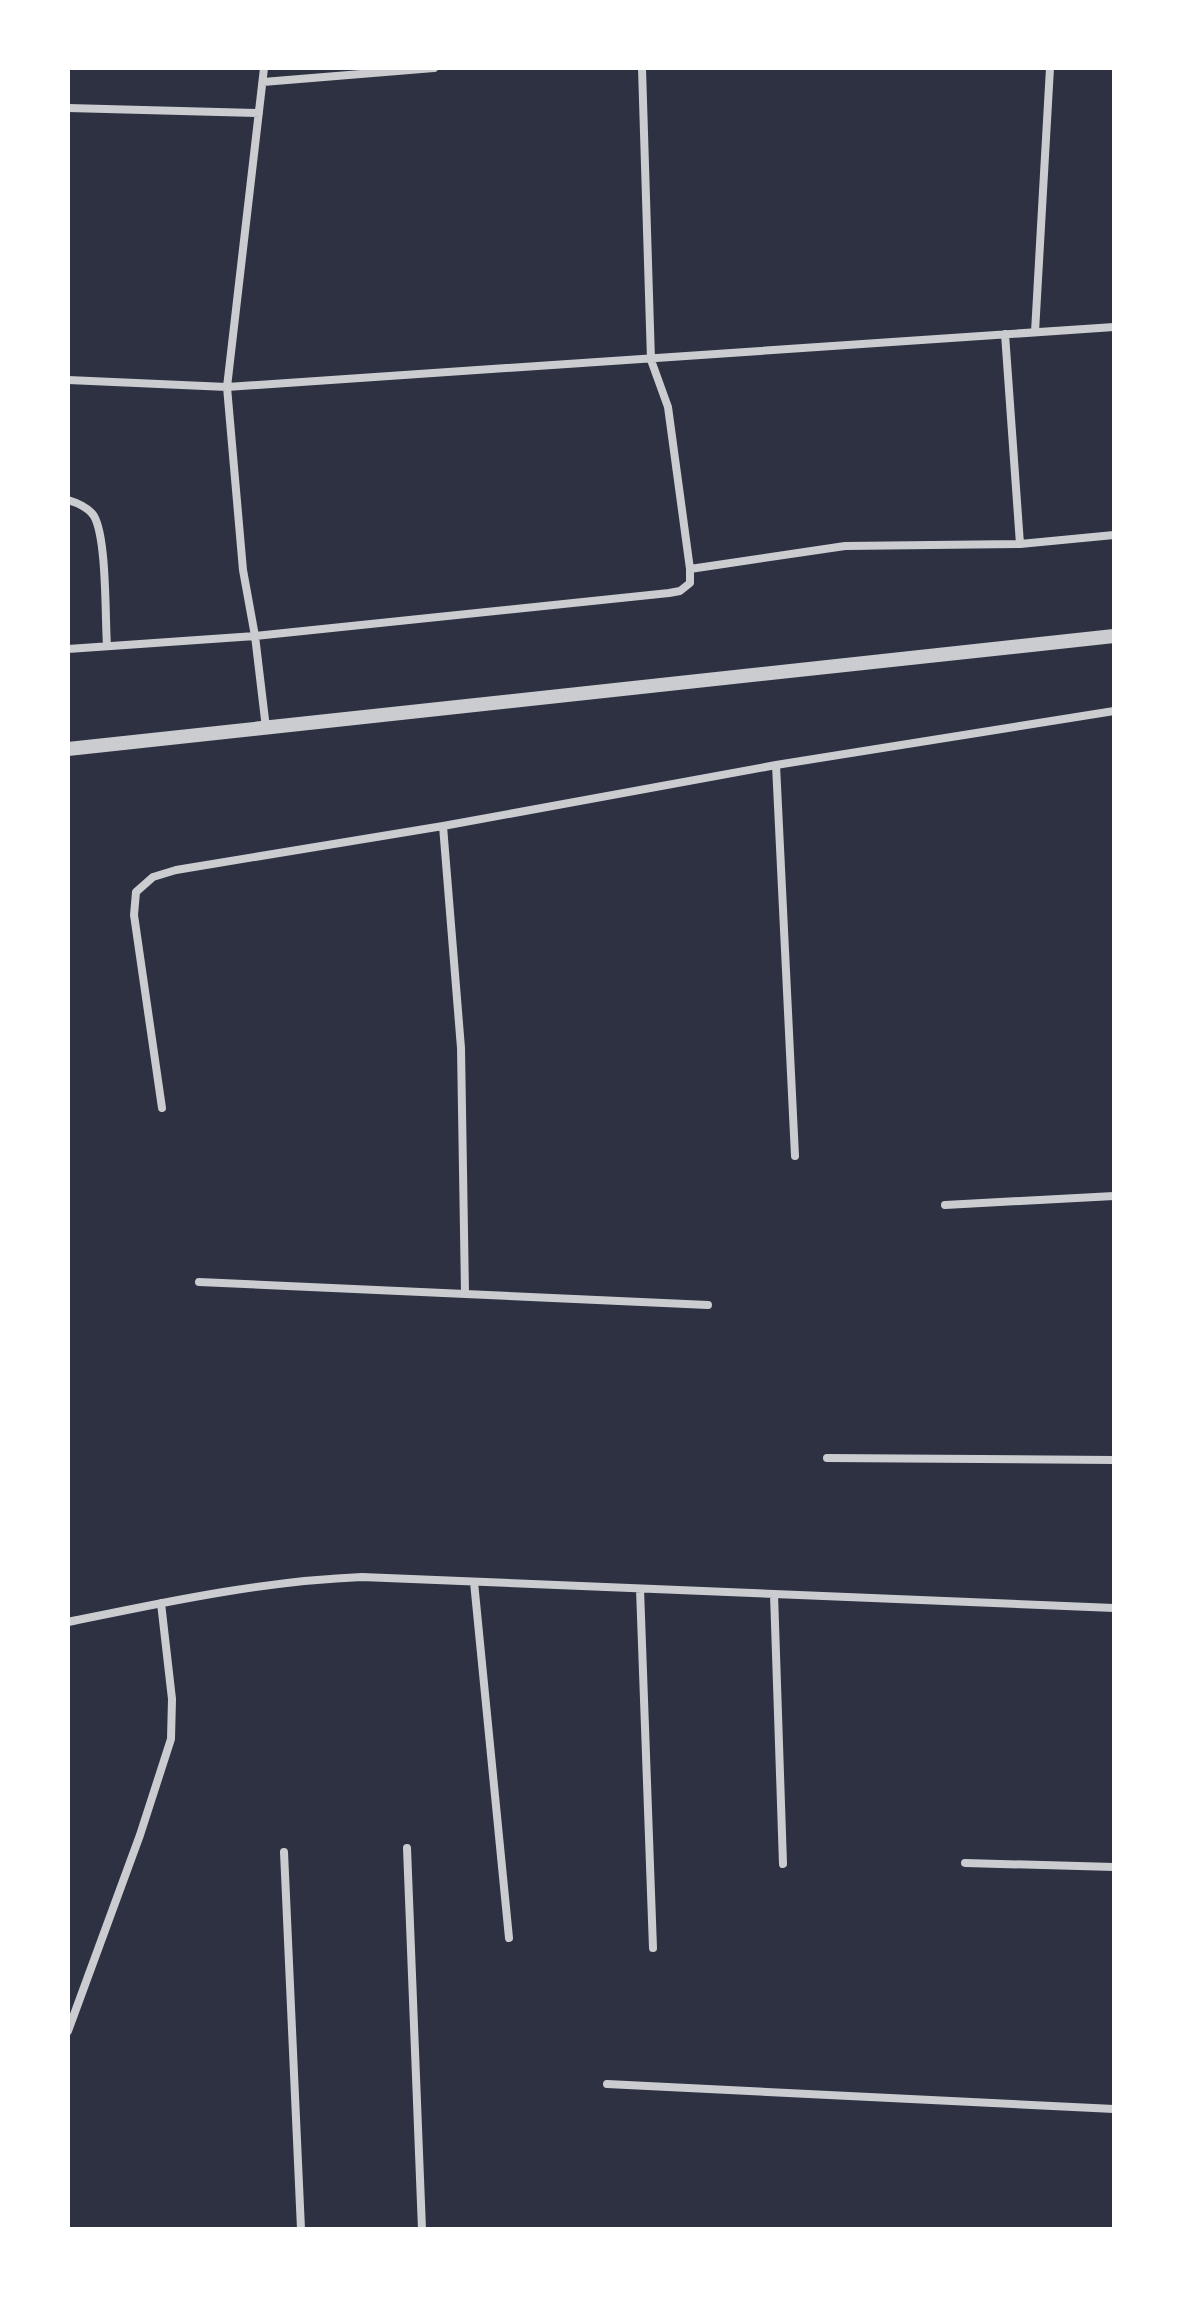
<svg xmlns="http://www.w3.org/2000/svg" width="1182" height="2297" viewBox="0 0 1182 2297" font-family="'PT Sans Narrow',sans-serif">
<rect width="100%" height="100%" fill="#2d3142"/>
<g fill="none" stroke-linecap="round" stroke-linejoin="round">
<path stroke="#caccd0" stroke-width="8" d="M264,68L227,387L243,570L255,636L669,593L680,591L690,583V569L845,546L1020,544L1005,334
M642,68L651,360L668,407L690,569
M263,82L434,68
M68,108L259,113
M1035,332L1050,68
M68,380L227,387L1114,327
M68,500C78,503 88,507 94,516C107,539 105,617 107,646
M1020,544L1114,535
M68,649L255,636L266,728
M776,765L795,1156
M443,826L461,1048L465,1293
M162,1108L134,915L136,892L153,877L176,870L443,826L776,765L1114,711
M945,1205L1114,1196
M199,1282L708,1305
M827,1458L1114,1460
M474,1582L509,1938
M640,1589L653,1948
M774,1594L783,1864
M68,1622C165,1602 262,1581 362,1577L1114,1608
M407,1848L422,2229
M284,1852L301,2229
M965,1863L1114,1867
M68,2031L140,1835L171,1739L172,1699L161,1603
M607,2084L1114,2109"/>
<path stroke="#caccd0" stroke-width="14" d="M68,749L1114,636"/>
</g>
<rect width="1182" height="2297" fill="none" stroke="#ffffff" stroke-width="140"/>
</svg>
